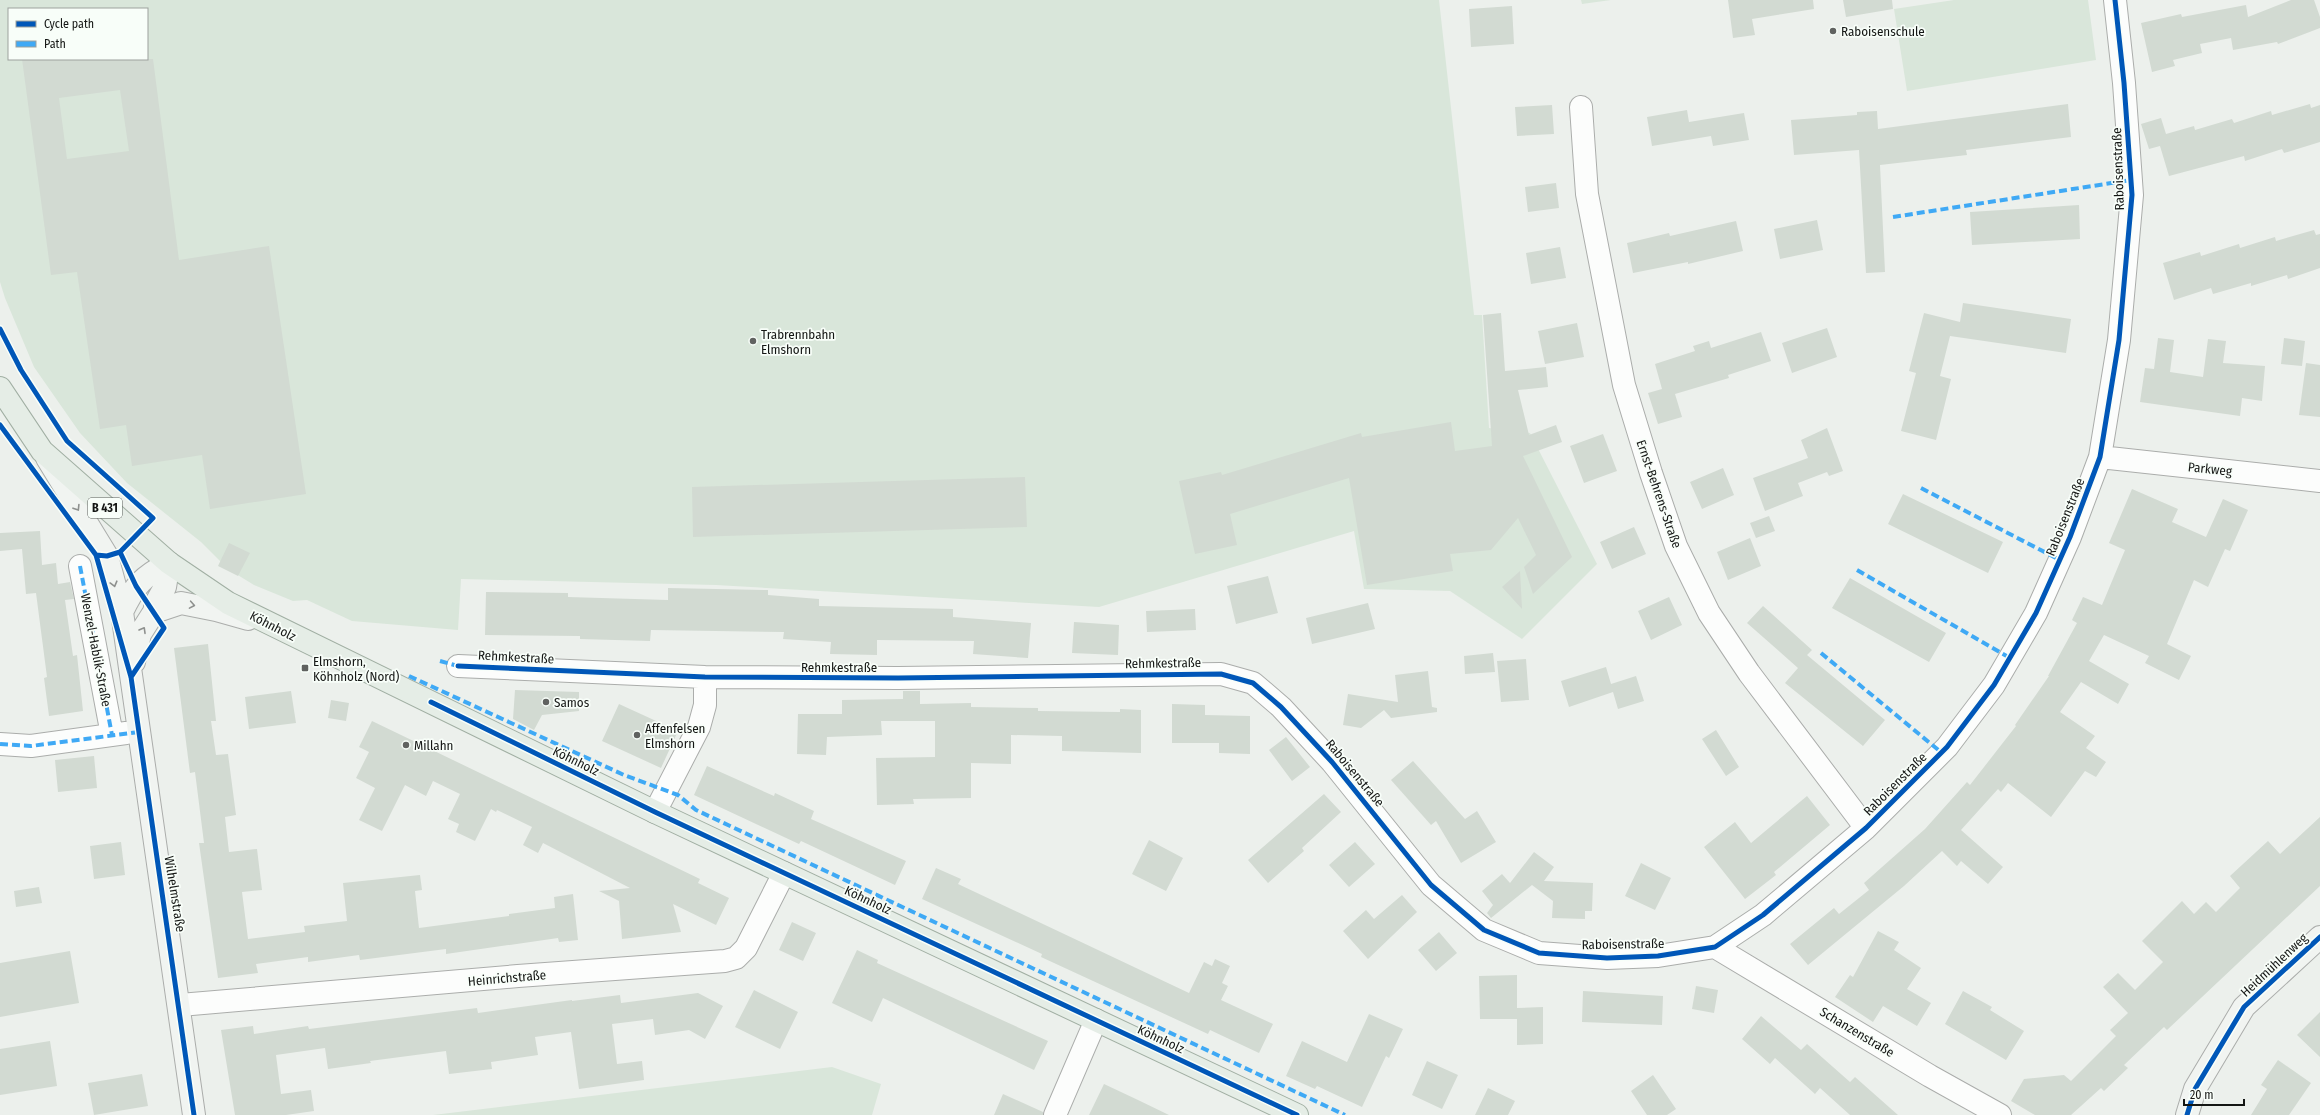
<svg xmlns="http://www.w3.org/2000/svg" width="2320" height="1115" viewBox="0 0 2320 1115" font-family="'Fira Sans Condensed',sans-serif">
<rect width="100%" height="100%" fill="#ecf0ec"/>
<path fill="#d9e6da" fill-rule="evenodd" d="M0,0H1439L1474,315H1482L1489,428L1530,433L1597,564L1522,639L1450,591L1364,589L1354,531L1099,607L716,585L461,579L458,630L352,621L307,600L293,601L254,585L228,569L201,542L127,483L80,433L34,367L5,298L0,282ZM9,9H147V59H9Z
M1581,0H1611L1582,4Z
M1954,0H2088L2096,60L1907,91L1894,9Z
M832,1067L881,1084L872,1115H433Z"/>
<path fill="#d2dad2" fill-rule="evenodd" d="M1728,0H1813L1814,9L1752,19L1755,35L1733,38Z
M1843,0H1892L1893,9L1846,17Z
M2291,0H2314L2320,17V28L2278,44L2277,42L2233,50L2231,38L2200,44L2202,53L2173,60L2175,66L2152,72L2141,23L2181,14L2182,17L2246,5L2248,17Z
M1512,6L1514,44L1471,47L1469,9Z
M22,59H153L179,260L269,246L306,494L210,509L202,455L132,466L126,425L100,429L77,272L51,275ZM120,90L129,151L67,159L59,98Z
M2068,104L2071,137L1966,150L1967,155L1880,165L1885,272L1866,273L1859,150L1794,155L1791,120L1857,115V112L1877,111L1878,129Z
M2310,104L2311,108L2320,105V142L2284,153L2282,149L2245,161L2244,156L2169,176L2160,146L2149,149L2141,124L2161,118L2166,134L2194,126L2195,130L2232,119L2234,123L2271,111L2272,115Z
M1552,105L1554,134L1517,136L1515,107Z
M1687,110L1689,122L1744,113L1749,140L1713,146L1711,136L1652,146L1647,117Z
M1556,183L1559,208L1528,212L1525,187Z
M2079,205L2080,239L1972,245L1970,212Z
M1817,220L1823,250L1780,259L1774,229Z
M1736,221L1743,251L1688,264V262L1633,273L1627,243L1669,233L1670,236Z
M2314,230L2316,235L2320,234V268L2288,279L2287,275L2251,286V283L2213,294L2211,288L2174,300L2163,263L2200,252L2201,256L2239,244L2240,248L2275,237L2276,241Z
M1560,247L1566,278L1531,284L1526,253Z
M1963,303L2071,319L2066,353L1950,336L1940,376L1951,379L1936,440L1901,431L1916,373L1909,371L1924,313L1960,322Z
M1501,313L1505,371L1546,367L1548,387L1518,390L1529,435L1556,425L1562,442L1523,456L1572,557L1533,594L1524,567L1536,555L1518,518L1491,550L1450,554L1453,571L1367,585L1349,478L1230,514L1237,545L1195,554L1179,481L1221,472L1222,475L1361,433L1362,437L1451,422L1455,451L1492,446L1483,315Z
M1577,323L1584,357L1545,364L1538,331Z
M1827,328L1837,357L1792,373L1782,343Z
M1761,332L1771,361L1728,375L1729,378L1675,394L1682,417L1658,424L1648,393L1662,389L1655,364L1695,351L1693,346L1709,341L1711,348Z
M2158,338L2174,340L2170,372L2203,377L2208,339L2226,341L2223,363L2265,366L2262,401L2242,398L2240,416L2140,402L2145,368L2154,369Z
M2284,338L2305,341L2302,366L2281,364Z
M2306,363L2320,365V417L2299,415Z
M1827,428L1843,471L1829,476L1827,472L1798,483L1803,496L1765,511L1753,478L1808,458L1801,440Z
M1603,434L1617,471L1584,483L1570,446Z
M1723,468L1734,495L1702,509L1690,482Z
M1025,477L1027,527L693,537L692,487Z
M2132,489L2178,509L2172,522L2206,537L2223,499L2248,510L2230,551L2225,549L2208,587L2194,580L2167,644L2191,656L2179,680L2145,663L2149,656L2104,635L2089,661L2129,684L2118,704L2081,682L2060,712L2095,736L2086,748L2106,762L2096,777L2085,771L2051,817L2008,783L2001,792L1998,789L1961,830L2003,867L1988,884L1961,861L1957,866L1942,851L1904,886L1808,965L1790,944L1834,908L1839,914L1869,890L1864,883L1925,829L1967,782L1970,785L2016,726L2015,725L2049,676H2048L2077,623L2072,620L2083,597L2102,605L2125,550L2109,543Z
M1903,494L2003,542L1988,573L1888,524Z
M1769,516L1775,531L1756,538L1750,523Z
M1634,527L1646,554L1612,569L1600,542Z
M40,531L42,565L56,563L58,584L70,582L74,599L65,600L73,656L77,655L83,711L49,716L44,678L47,677L36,593L26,594L22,549L0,551V533Z
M1750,538L1761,566L1728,580L1717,552Z
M229,543L250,553L238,576L218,566Z
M1520,571L1522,609L1502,587Z
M1268,576L1278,613L1236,624L1227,586Z
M1850,578L1946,633L1929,662L1832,608Z
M668,588L768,590V595L819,599V606L953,609V617L1031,623L1028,658L973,654L974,641L877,640V655L830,654L831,642L783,639L784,632L651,630L650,641L580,639V636L485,635L486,592L568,593V597L668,600Z
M1669,597L1682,625L1651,640L1638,611Z
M1368,603L1375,629L1312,644L1306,618Z
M1763,606L1812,650L1807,655L1885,720L1863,746L1785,683L1798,668L1747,623Z
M1195,609L1196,630L1147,632L1146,611Z
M1074,622L1119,625L1118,655L1072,653Z
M208,644L216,721H211L216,755L228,754L236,815L225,817L229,852L257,849L262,890L242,892L248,939L305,932L304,926L347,921L343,883L420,875L422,890L415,891L419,928L509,916V914L555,908L554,897L573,894L578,940L559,942L558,938L446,954V949L360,960L359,955L308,962V957L256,964L258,973L218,978L199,843H204L195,772L190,773L174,648Z
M1493,653L1495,672L1465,674L1464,656Z
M1526,659L1529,700L1501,702L1497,661Z
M1606,667L1611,684L1636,676L1644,701L1618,709L1613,692L1569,707L1561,681Z
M1428,671L1432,707L1437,708V712L1391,718L1384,710L1361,728L1343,725L1348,694L1398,702L1395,675Z
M515,690L579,692V711L542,715L534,730L513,719Z
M291,691L296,723L249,729L245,697Z
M903,691H920V704L971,703V707L1038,708V711L1120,712V709L1141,710V753L1062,751V736L1011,735V764L971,763V798L913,799L914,804L877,805L876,758L935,757V721H881L882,735L827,737L826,755L797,754L798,714H842V700L903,699Z
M331,700L349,703L346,721L328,718Z
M619,704L678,731L661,768L602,741Z
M1172,704L1205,705V715L1250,716V754L1219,753V743H1172Z
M372,721L700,879L698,883L729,898L716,925L673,904L681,932L622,939L619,901L599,891L630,888L543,843L538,853L523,845L532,827L497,810L496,812L491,809L475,841L456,832L459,824L448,819L460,794L433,781L426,796L405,785L382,831L359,820L375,788L356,778L369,752L359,747Z
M1716,730L1739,767L1726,776L1702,739Z
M1286,737L1310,767L1292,781L1269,750Z
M94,756L97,788L58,792L55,760Z
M1413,761L1465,819L1477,811L1496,842L1461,863L1436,821L1431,825L1391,780Z
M707,766L774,796L775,793L814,811L811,819L906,861L895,885L801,841L799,844L694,795Z
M1324,794L1341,812L1302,848L1304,851L1268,883L1248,860Z
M1807,796L1830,825L1774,872L1776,875L1745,899L1704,847L1735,822L1751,843Z
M2320,817V886L2167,1030L2164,1027L2124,1065L2128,1068L2104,1091L2101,1088L2071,1115H2035L2011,1101L2024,1079L2064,1075L2071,1081L2116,1036L2110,1030L2128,1013L2103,987L2118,973L2135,990L2163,962L2142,941L2182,901L2194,914L2206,902L2216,912L2240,888L2230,876L2268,841L2280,854Z
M1149,840L1183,858L1166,891L1132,874Z
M121,842L125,875L94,879L90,846Z
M1355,842L1375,864L1349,887L1329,865Z
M1534,852L1554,867L1544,881L1593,883L1592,911H1585V919L1552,918L1553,901L1532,885L1491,918L1487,913L1493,905L1482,891L1502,874L1510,883Z
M1641,863L1671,878L1655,910L1625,896Z
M936,868L961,879L958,884L1189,993L1204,962L1212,966L1215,959L1230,966L1222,983L1228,986L1221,1000L1273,1024L1259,1053L1210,1030L1208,1034L1041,957L1042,954L922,899Z
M39,887L42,903L16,907L14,891Z
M1402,895L1417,912L1368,959L1343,931L1366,910L1374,919Z
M792,922L816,933L803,961L779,950Z
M1878,931L1899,942L1894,950L1921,968L1907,989L1931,1003L1917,1026L1883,1006L1873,1022L1835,997L1850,975L1853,977Z
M1439,932L1457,953L1436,971L1418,950Z
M857,950L878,960L877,963L1048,1041L1034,1070L883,998L872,1022L832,1003Z
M70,951L79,1003L0,1017V963Z
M1517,975V1008L1543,1007V1044L1517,1045V1010V1019H1480L1479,976Z
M1696,986L1718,990L1714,1013L1692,1009Z
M754,990L798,1012L780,1049L735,1027Z
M1583,991L1663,996L1662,1025L1582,1022Z
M1963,991L1992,1007L1990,1010L2024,1031L2006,1060L1945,1024Z
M698,993L723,1006L705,1039L689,1030L655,1035L653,1019L612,1024L617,1064L642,1061L644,1080L579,1089L571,1032L535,1037L538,1055L491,1062L492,1069L449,1074L446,1051L370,1061L371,1063L328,1069L325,1048L276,1055L281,1094L311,1090L314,1111L286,1115H235L221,1030L253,1026L254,1034L308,1026L309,1029L477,1008L478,1013L572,1000V1001L620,995L621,1003Z
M2320,1012V1057L2297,1035Z
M1369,1014L1403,1029L1389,1058L1386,1056L1362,1107L1317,1086L1315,1089L1286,1076L1302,1041L1347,1062Z
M1761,1016L1801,1050L1807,1044L1850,1082L1855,1077L1898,1115H1850L1820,1088L1815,1094L1775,1058L1770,1064L1742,1039Z
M50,1041L57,1086L0,1095V1049Z
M2278,1060L2311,1083L2289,1115H2251L2267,1089L2261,1085Z
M1427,1061L1458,1075L1442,1109L1412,1095Z
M142,1074L148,1106L94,1115L88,1083Z
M1653,1075L1676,1109L1667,1115H1647L1631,1091Z
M1104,1084L1138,1100L1169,1115H1089Z
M1488,1088L1515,1101L1508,1115H1475Z
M1003,1094L1043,1112V1115H994Z"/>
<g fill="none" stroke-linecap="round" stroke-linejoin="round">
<defs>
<path id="street" d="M1581,107L1587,194L1624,385L1651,473L1676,546L1709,613L1749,673L1866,828
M2100,457L2320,481
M80,566L112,735
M458,666L705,677L898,678L1221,674L1253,683L1281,707L1332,762L1431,885L1484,930L1539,953L1607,958L1658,956L1715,947L1763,915L1866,828L1947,747L1994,685L2036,613L2070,537L2100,457L2119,340L2132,195L2124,83L2115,0
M0,744L31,746L126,733
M655,812L699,727L705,705V677
M1715,947L1930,1076L2000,1115
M180,1005L518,976L725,961L736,958L746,948L784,873
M1055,1115L1096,1020"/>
<path id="secondary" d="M47,458L107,556L122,612L194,1115
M122,612C134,586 143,576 169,563
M154,612L181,603L216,610L248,619
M134,662L140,634L154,612L156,603L165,587L169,563
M2187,1115L2195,1089L2244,1007L2320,937"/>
<path id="primary" d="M0,388L42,451L169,563L228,603L655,812L1297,1115"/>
</defs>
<use href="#street" stroke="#abadab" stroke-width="24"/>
<use href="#secondary" stroke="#abadab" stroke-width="24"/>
<use href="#primary" stroke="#a1afa3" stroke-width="24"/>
<use href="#street" stroke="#fcfdfc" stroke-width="22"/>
<use href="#secondary" stroke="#f1f4f1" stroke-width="22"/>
<use href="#primary" stroke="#e5ede6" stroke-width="22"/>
<path stroke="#3fa9f5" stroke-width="4" stroke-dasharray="8 4" stroke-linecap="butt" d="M1893,217L2131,180
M1921,488L2060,560
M80,566L112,735
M1857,570L2010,658
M1821,653L1942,753
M440,661L458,666
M409,676L624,775L678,795L696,810L1345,1115
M0,744L31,746L139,732"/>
<defs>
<path id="cycleway" d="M0,329L21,370L67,441L153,518L120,552L107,556L96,555
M0,425L96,555L131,677L194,1115
M120,552L136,586L164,628L131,677
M458,666L705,677L898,678L1221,674L1253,683L1281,707L1332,762L1431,885L1484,930L1539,953L1607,958L1658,956L1715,947L1763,915L1866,828L1947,747L1994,685L2036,613L2070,537L2100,457L2119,340L2132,195L2124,83L2115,0
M431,702L655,812L1297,1115
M2187,1115L2195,1089L2244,1007L2320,937"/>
</defs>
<use href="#cycleway" stroke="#f8fef9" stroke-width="8"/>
<use href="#cycleway" stroke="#0057b8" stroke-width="5"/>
</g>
<defs><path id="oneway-chevron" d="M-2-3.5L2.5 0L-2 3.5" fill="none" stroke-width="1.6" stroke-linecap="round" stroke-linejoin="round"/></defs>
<g stroke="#8e908e">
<use href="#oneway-chevron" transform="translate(77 508) rotate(58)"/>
<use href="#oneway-chevron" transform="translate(114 584) rotate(75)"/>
<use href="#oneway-chevron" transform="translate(192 605) rotate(10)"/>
<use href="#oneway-chevron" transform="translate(143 630) rotate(-60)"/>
</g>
<g fill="#606260" stroke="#f8fef9" stroke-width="1.5">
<circle cx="1833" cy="31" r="4"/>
<circle cx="753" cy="341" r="4"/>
<rect x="301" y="664" width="8" height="8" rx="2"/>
<circle cx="546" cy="702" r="4"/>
<circle cx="637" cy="735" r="4"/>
<circle cx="406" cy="745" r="4"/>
</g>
<g text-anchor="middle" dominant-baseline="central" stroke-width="3.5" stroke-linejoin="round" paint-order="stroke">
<rect fill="#f8fef9" stroke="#585c59" stroke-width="1" x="88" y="498" width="34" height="20" rx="3"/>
<g font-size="12" font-weight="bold" fill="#141614">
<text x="105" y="508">B 431</text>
</g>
<g font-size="13" fill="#141614" stroke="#f8fef9" text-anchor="start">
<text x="1841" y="31">Raboisenschule</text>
<text x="761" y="334">Trabrennbahn<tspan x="761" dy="15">Elmshorn</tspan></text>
<text x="313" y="661">Elmshorn,<tspan x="313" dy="15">Köhnholz (Nord)</tspan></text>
<text x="554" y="702">Samos</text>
<text x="645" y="728">Affenfelsen<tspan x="645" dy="15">Elmshorn</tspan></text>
<text x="414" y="745">Millahn</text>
</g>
<g font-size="13" fill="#141614" stroke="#f8fef9">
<text transform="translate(2118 169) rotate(-92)">Raboisenstraße</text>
<text transform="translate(2210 469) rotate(6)">Parkweg</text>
<text transform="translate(1659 494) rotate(71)">Ernst-Behrens-Straße</text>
<text transform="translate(2065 517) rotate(-68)">Raboisenstraße</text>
<text transform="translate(273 626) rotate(27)">Köhnholz</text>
<text transform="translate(96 650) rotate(79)">Wenzel-Hablik-Straße</text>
<text transform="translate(516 657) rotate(3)">Rehmkestraße</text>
<text transform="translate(1163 663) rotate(-1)">Rehmkestraße</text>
<text x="839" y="667">Rehmkestraße</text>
<text transform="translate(576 761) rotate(26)">Köhnholz</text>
<text transform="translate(1355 773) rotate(50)">Raboisenstraße</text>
<text transform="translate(1895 784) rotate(-45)">Raboisenstraße</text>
<text transform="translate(175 894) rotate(81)">Wilhelmstraße</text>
<text transform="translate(868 900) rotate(25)">Köhnholz</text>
<text transform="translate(1623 944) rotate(-1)">Raboisenstraße</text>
<text transform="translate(2274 965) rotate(-43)">Heidmühlenweg</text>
<text transform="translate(507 978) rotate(-5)">Heinrichstraße</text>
<text transform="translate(1857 1032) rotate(31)">Schanzenstraße</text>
<text transform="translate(1161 1039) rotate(25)">Köhnholz</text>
</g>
</g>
<rect x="8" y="8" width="140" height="52" fill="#f8fef9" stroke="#9da19d"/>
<rect x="16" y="21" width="20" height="6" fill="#0057b8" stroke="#9da19d"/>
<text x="44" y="28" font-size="12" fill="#141614">Cycle path</text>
<rect x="16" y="41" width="20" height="6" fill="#3fa9f5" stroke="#9da19d"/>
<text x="44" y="48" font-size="12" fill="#141614">Path</text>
<path d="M2184 1099v6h60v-6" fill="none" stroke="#141614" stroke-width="2"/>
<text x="2190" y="1099" font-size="12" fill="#141614" stroke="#f8fef9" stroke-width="3" paint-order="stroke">20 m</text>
</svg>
